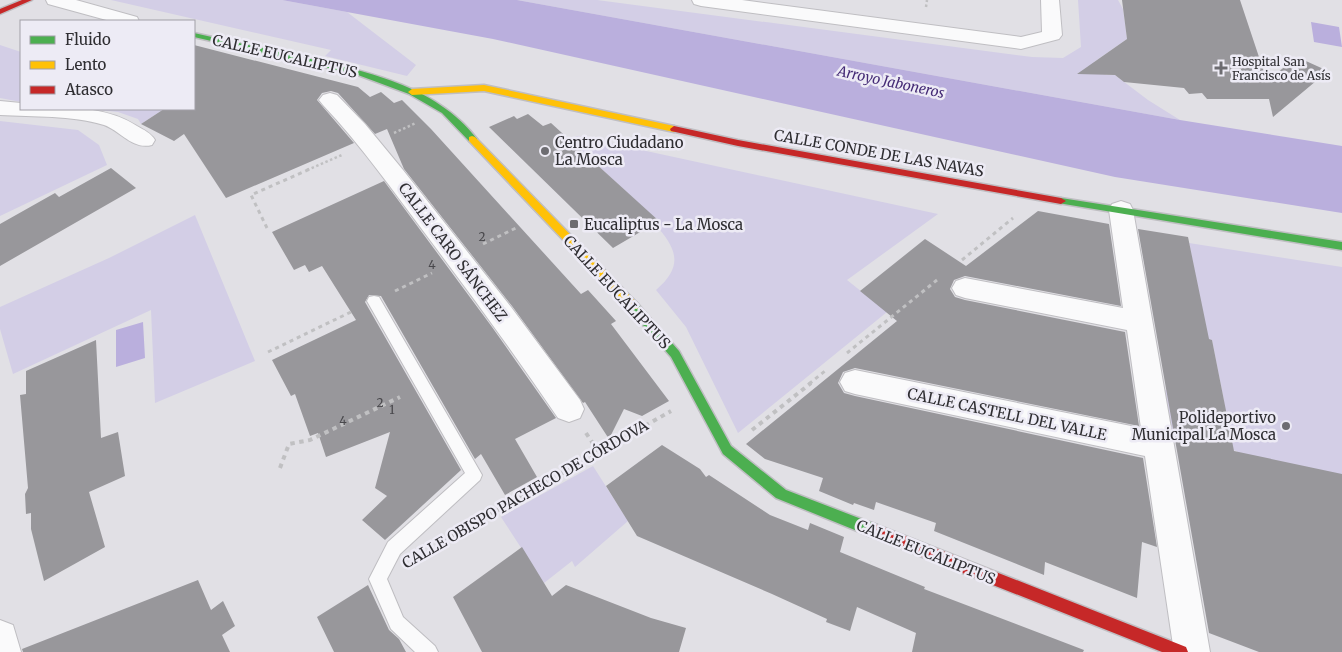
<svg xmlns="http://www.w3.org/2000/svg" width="1342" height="652" viewBox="0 0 1342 652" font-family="Merriweather,serif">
<rect width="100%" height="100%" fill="#e1e0e5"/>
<path fill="#d3cee6" d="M111,0H282L347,12L416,65L407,76L325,56L331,50Z
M517,0H597L1032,57L1063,58L1081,47L1078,0H1118L1123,9L1127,39L1094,62L1106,75H1115L1148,100L1180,120Z
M0,45L21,52V102L0,98Z
M91,109H164L141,124L138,119L118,112Z
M0,121L78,130L99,145L107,165L0,216Z
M577,136L938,214L847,280L887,312L738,433L686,327L656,290C684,266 677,249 655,224L658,221L569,139Z
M195,215L255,361L155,403L151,310L13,374L0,329V307L109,258Z
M1189,243L1342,267V652L1251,514L1237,451L1174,441L1165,390L1224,401L1212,340L1208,339Z
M593,466L628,521L575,567L572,561L544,583L501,517Z"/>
<path fill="#baafdd" d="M282,0H517L1180,120L1342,146V213L1115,177L493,39Z
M1311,22L1339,27L1342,47L1314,42Z
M143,322L145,358L116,367V330Z"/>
<path fill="#98979b" d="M1122,0H1240L1267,81L1297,57L1328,71L1273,117L1269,99H1207L1202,93L1189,94L1184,88L1124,82L1115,75L1077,74L1127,39Z
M194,45L358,87L370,97L381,92L394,103L402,100L431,129L581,294L588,290L616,321L611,324L669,401L642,416L624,409L609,439L585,402L583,403L512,306L404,169L387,129L375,134L338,93L331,91L322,93L317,100L354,143L226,198L184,134L174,141L141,124L164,109H194Z
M528,114L543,126L551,123L659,221L613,248L489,127L514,116L517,119Z
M111,168L136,188L0,266V224L55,193L59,197Z
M384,181L492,327L556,418L515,439L537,477L505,495L481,454L475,459L381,296L369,295L365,302L461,470L385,540L362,520L387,496L375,488L390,432L326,457L318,433L310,436L295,394L291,396L272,360L356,320L322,266L309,272L305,265L294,270L272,232Z
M1038,211L1109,224L1121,306L965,276L954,280L950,289L955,297L965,300L1125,332L1139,426L855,368L843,372L838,383L844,393L855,396L1143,458L1157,547L1142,542L1137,598L1045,562L1044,575L934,531L936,523L876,502L874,510L854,503L853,505L819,491L823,478L765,459L746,444L897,321L860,291L925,239L966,266Z
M1138,229L1188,237L1209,339L1212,340L1234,451L1342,474V652H1259L1209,633Z
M96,340L101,438L118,432L125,476L89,492L105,547L44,581L31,529V513L26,514L25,494L28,488L20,395L26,394V371Z
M662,445L700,469L706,477L709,475L770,515L808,530L810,523L844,537L840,552L925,587L924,589L1084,650L1083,652H912L916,633L857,607L850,631L826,622L827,619L772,594L637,536L606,486Z
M522,547L552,596L566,585L651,618L686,628L679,652H482L453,597Z
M198,580L211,610L223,601L235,626L222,635L230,652H23L22,649Z
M368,585L389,630L399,639L406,652H334L317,617Z"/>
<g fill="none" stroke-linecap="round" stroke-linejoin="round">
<defs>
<path id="lane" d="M374,296L379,297L482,475L480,480L400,554L387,579L403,617L435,646L438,652H415L391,629L369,579L388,542L465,473L367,301L369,297Z"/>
<path id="street" d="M46,0H76L137,17L139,21H110L48,4Z
M692,0H742L1021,37L1042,32L1041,0H1059L1062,35L1059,39L1021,49L701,6L694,4Z
M330,93L337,95L365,124L403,170L511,307L580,400L584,409L580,418L569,422L558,418C516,356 472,296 427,236C393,191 361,145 323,105L319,100L323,95Z
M0,101L21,103V109C62,109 101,103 137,126C144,130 151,133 155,140L152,145C132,150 121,131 104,125C71,115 34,117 0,115Z
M1121,201L1130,204L1133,210L1210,652H1174L1145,456L855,394L845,391L840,382L845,373L855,370L1141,428L1127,330L965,298L956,295L952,288L956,281L965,278L1123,308L1109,210L1112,204Z
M0,620L13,625L21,652H0Z"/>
<path id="fast" d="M194,33C230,41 266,49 302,57C364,71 436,85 477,139L475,141H469L442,113L409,94L358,75L194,37Z
M1061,198L1342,242V250L1058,203L1056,201Z
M633,302L637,303L679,351L731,446L786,490L877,525L879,530L877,535L872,537L776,498L723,454L671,357L629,309L627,306L629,303Z"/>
<path id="slow" d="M484,85L674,126L678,129L674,132L484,91L412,95L408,92L412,89Z
M472,136L475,137L637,303L639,306L637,309H629L469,141V137Z"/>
<path id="jam" d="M22,0H32L0,14V9Z
M674,126L738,140L1061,198L1066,201L1061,204L738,146L671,131L670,129Z
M872,523L1181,645L1186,647L1188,652H1162L867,535L865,530L867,525Z"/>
</defs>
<use href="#lane" stroke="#bfbec2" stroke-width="2"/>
<use href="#street" stroke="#bfbec2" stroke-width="2"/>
<use href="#fast" stroke="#bfbec2" stroke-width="3"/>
<use href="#slow" stroke="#bfbec2" stroke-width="3"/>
<use href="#jam" stroke="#bfbec2" stroke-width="3"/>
<path stroke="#c0c0c2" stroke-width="2.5" stroke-dasharray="2.5 2.5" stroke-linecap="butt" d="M926,7L927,0
M394,133L416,123
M307,170L342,155"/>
<path stroke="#c0c0c2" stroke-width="3" stroke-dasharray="4 4" stroke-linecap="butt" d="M267,228L251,195L310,169
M483,244L518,227
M962,260L1013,218
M395,291L432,273
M268,352L353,311
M847,353L937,280
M809,384L825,371"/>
<path stroke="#c0c0c2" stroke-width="4" stroke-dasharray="4.5 4.5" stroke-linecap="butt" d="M752,430L811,383
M586,433L598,451
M280,468L289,444L310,440L400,397
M442,542L671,411"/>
<use href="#lane" fill="#fafafb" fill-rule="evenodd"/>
<use href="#street" fill="#fafafb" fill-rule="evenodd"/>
<use href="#fast" fill="#4caf50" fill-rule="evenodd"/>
<use href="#slow" fill="#ffc107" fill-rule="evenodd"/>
<use href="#jam" fill="#c62828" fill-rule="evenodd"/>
</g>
<g fill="#6d6c71" stroke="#edebf5" stroke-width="2">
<path d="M1218.5 60.5h5v5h5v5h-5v5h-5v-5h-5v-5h5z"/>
<circle cx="545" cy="151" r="5"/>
<rect x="569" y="219" width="10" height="10" rx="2.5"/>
<circle cx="1286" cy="426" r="5"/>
</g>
<g text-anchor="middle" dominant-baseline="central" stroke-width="5" stroke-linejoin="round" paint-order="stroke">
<g font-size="12" fill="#2f2e32" stroke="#edebf5" text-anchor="start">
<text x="1232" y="61">Hospital San<tspan x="1232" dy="14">Francisco de Asís</tspan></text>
</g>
<g font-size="12" fill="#49484c">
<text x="482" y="236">2</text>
<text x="432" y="264">4</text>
<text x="380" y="402">2</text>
<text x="392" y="409">1</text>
<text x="343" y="420">4</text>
</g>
<g font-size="14" font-style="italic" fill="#452b76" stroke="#edebf5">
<text transform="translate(891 82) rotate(12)">Arroyo Jaboneros</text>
</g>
<g font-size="15" fill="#2f2e32" stroke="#edebf5">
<text transform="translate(285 56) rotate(13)">CALLE EUCALIPTUS</text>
<text transform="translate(879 153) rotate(10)">CALLE CONDE DE LAS NAVAS</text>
<text transform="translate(453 252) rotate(53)">CALLE CARO SÁNCHEZ</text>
<text transform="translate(617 292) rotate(47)">CALLE EUCALIPTUS</text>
<text transform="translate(1007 414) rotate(12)">CALLE CASTELL DEL VALLE</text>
<text transform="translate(525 494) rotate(-30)">CALLE OBISPO PACHECO DE CÓRDOVA</text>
<text transform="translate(926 552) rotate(22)">CALLE EUCALIPTUS</text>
</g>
<g font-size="15" fill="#2f2e32" stroke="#edebf5" text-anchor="start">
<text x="555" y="142">Centro Ciudadano<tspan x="555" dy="17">La Mosca</tspan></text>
<text x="584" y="224">Eucaliptus - La Mosca</text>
<text x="1276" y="417" text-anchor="end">Polideportivo<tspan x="1276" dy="17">Municipal La Mosca</tspan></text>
</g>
</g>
<rect x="20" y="20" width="175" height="90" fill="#edebf5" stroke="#a19fa7"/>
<rect x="30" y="36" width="25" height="8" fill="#4caf50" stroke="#a19fa7"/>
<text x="65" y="45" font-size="15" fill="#2f2e32">Fluido</text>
<rect x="30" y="61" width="25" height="8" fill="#ffc107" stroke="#a19fa7"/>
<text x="65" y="70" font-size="15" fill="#2f2e32">Lento</text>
<rect x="30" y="86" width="25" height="8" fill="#c62828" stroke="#a19fa7"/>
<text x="65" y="95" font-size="15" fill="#2f2e32">Atasco</text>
</svg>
